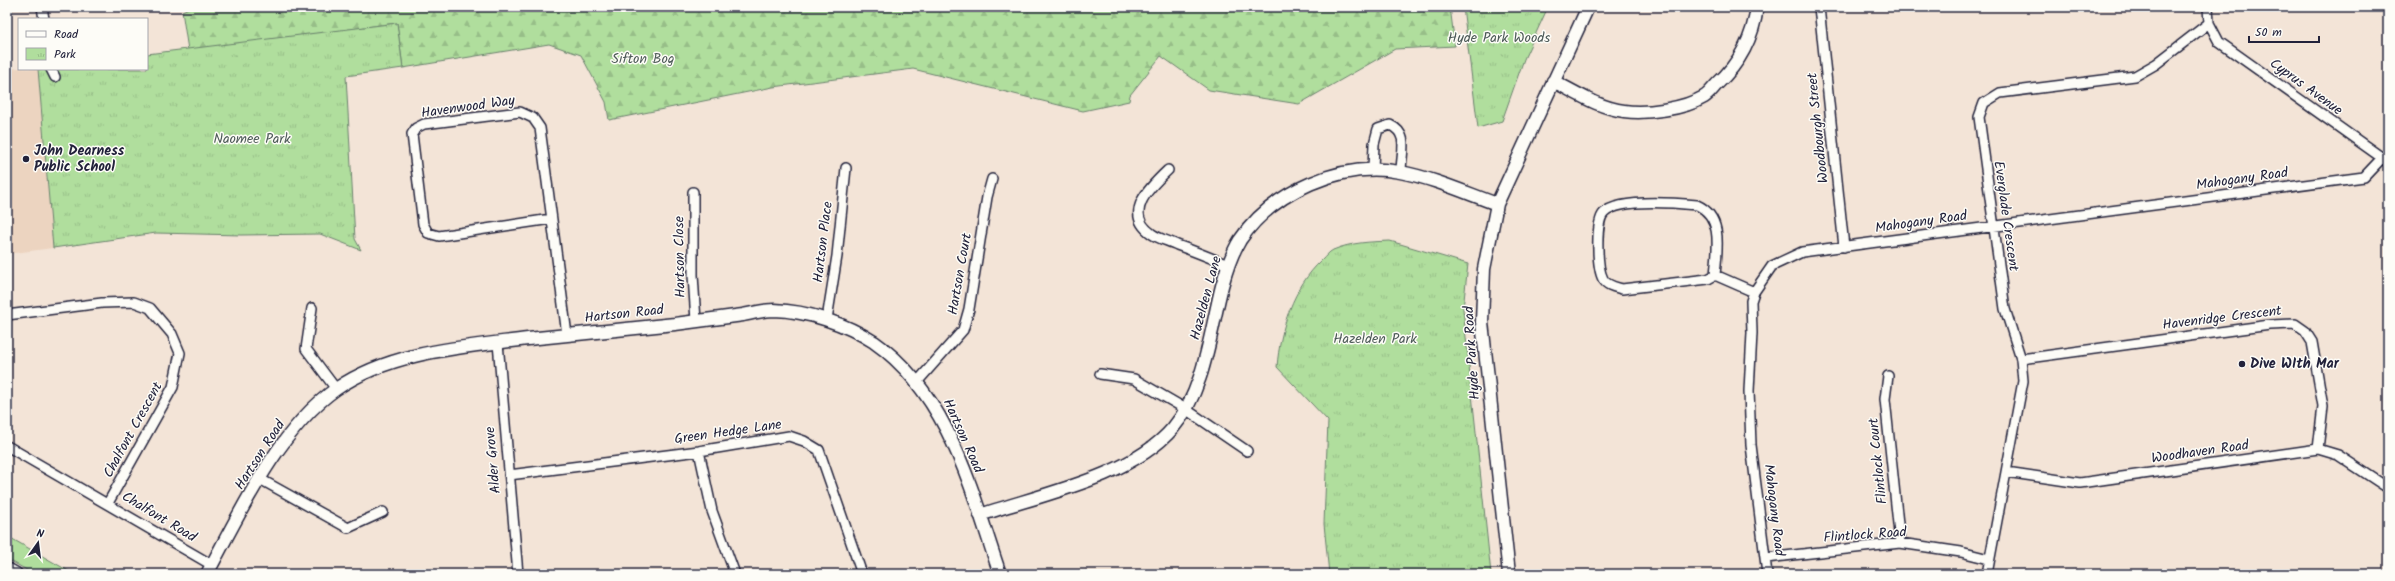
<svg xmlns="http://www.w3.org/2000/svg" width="2395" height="581" viewBox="0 0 2395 581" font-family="Kalam,sans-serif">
<defs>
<pattern id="forest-firs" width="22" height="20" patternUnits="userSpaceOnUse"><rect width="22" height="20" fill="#b0de9d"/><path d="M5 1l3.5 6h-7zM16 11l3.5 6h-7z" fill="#97be88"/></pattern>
<pattern id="park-tufts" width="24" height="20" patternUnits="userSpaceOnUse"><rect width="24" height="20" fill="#b0de9d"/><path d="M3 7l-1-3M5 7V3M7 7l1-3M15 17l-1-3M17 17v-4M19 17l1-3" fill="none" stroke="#97be88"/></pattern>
</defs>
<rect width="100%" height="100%" fill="#f3e4d7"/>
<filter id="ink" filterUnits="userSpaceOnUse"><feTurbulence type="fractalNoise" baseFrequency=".025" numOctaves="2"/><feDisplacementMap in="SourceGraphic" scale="8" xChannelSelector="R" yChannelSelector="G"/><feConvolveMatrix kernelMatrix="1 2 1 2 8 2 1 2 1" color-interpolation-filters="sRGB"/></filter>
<g filter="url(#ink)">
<path fill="#ecd4c0" d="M19,68L38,69L53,248L7,254V69Z"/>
<path fill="#b0de9d" stroke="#69806c" d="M7,536L74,574H34L7,559Z"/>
<path fill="url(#forest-firs)" stroke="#69806c" d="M191,7H1450L1455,46L1395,49L1299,104L1209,90L1161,56L1130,95L1129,101L1083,111L913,69L773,87L609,120L606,102L581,55L549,44L403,68L397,23L188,50L182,11Z"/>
<path fill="url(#park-tufts)" stroke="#69806c" d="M1463,7H1548L1524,59L1502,121L1478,128Z
M397,23L403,68L346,76L355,239L361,250L320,234L241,235L156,233L53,248L38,69H147V54Z
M1390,241L1468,264L1463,309L1491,574H1329L1324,524L1328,421L1277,367C1280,329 1293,287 1322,260C1325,257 1329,252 1333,250C1352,242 1370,242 1390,241Z"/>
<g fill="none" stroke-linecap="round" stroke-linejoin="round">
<defs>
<path id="street" d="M42,7L44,19
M1819,7L1844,247
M2208,7L2209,23L2219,42L2388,162
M51,69L55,77
M1373,169L1374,144L1378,129L1390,125C1410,134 1401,153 1401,172
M1168,170C1150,187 1122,213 1152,234C1159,239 1169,241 1177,245C1194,251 1211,258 1228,265
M693,192V275L696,321
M551,219L439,236L428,233L423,224L412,134L416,128L424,124L520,112L533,118L540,128L567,335
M1715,275C1717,250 1724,217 1697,205C1676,203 1619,198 1604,213C1595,222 1597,268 1603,279C1607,286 1615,287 1622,289L1708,279L1715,275L1754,292
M312,308L306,349L336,389
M7,315L102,303L134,302L150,308L172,334L180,353L173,387L108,503
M827,319L837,256L846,168
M498,343L518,574
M2021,359L2270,325L2295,324L2305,331L2312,342L2323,406L2318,449
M1100,374L1134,379L1184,408L1247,451
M1888,376L1885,399L1900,543
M918,381L963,330L969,309L987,197L992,179
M7,446L212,565
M699,451L712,511L735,574
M2006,472L2080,483L2318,449L2338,455L2388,488
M509,475L699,451L789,436L804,441L819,450L862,574
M260,479L348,528L383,512
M1766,558L1900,543L1961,552L1989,559
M1767,574L1751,445L1749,391L1752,333L1751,301L1754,292L1772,266L1802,252L2364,177L2382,158
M1987,574L2023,381L2021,359L2005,309L1979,117L1984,103L2000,93L2135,76L2156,64L2209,23"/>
<path id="secondary" d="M1553,81C1575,92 1599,108 1624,111C1646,114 1684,109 1704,97C1709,94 1713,88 1717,84C1740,63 1753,38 1757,7
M980,515C1039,495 1132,477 1173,428C1205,390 1210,332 1222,286C1226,271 1232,253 1240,240C1273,191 1342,161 1400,172C1433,178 1466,193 1497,204
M7,569L16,574
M207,574C240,513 278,430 336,389C391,351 464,347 528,339C577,334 626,329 675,324C698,321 720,318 743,315C753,313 764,310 774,310C808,311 846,324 874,342C949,394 972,492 1000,574
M1509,574L1482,322L1484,269L1497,204L1588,7"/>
</defs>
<use href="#street" stroke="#22223b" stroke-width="12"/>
<use href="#secondary" stroke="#22223b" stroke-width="15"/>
<use href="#street" stroke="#fdfcf7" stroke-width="9"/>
<use href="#secondary" stroke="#fdfcf7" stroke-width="12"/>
</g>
</g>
<g fill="#22223b" stroke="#fdfcf7" stroke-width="1.5">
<circle cx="26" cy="159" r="4"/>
<circle cx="2242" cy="364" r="4"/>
</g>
<g text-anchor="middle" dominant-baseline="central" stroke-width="3" stroke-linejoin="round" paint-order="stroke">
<g font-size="14" fill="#4d5a58" stroke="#fdfcf7">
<text x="1499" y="38">Hyde Park Woods</text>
<text x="643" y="59">Sifton Bog</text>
<text x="252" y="139">Naomee Park</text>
<text x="1375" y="339">Hazelden Park</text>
</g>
<g font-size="14" fill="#22223b" stroke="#fdfcf7">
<text transform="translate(2306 87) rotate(36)">Cyprus Avenue</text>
<text transform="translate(468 107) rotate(-8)">Havenwood Way</text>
<text transform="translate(1818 128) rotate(-96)">Woodbourgh Street</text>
<text transform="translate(2242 179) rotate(-8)">Mahogany Road</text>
<text transform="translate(2006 216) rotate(82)">Everglade Crescent</text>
<text transform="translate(1921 222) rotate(-8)">Mahogany Road</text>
<text transform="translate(823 242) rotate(-83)">Hartson Place</text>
<text transform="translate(680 257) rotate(-91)">Hartson Close</text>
<text transform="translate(960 274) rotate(-80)">Hartson Court</text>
<text transform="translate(1206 298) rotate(-75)">Hazelden Lane</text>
<text transform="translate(624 314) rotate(-6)">Hartson Road</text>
<text transform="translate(2222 318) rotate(-7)">Havenridge Crescent</text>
<text transform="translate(1472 353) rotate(-94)">Hyde Park Road</text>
<text transform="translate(133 430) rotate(-61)">Chalfont Crescent</text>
<text transform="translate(728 432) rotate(-8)">Green Hedge Lane</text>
<text transform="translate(963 436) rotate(66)">Hartson Road</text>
<text transform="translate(2200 452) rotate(-8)">Woodhaven Road</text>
<text transform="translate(260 455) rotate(-57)">Hartson Road</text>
<text transform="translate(493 460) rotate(-95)">Alder Grove</text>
<text transform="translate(1878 461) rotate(-96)">Flintlock Court</text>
<text transform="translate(1774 510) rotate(83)">Mahogany Road</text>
<text transform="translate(159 517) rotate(31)">Chalfont Road</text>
<text transform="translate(1865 535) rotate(-4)">Flintlock Road</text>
</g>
<g font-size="14" font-weight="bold" fill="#22223b" stroke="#fdfcf7" text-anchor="start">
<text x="34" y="151">John Dearness<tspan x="34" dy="16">Public School</tspan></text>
<text x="2250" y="364">Dive WIth Mar</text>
</g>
</g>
<rect width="2395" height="581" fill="none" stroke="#fdfcf7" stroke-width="24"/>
<rect x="12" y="12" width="2371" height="557" fill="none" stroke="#22223b" stroke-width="1.5" filter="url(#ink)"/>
<rect x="18" y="18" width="130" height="52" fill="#fdfcf7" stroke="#a5a5ac"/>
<rect x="26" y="31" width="20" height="6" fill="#fdfcf7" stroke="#a5a5ac"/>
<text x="54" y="38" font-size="12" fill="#22223b">Road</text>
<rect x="26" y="48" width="20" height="12" fill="url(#park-tufts)" stroke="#a5a5ac"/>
<text x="54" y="58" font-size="12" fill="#22223b">Park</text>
<g transform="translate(38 543) rotate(14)" stroke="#fdfcf7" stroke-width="3" paint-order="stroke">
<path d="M0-3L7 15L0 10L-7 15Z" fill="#22223b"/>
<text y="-6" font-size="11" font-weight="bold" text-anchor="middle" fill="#22223b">N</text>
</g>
<path d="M2249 36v6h70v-6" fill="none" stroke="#22223b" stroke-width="2"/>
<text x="2255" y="36" font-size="12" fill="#22223b" stroke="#fdfcf7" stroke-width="3" paint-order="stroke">50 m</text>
</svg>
